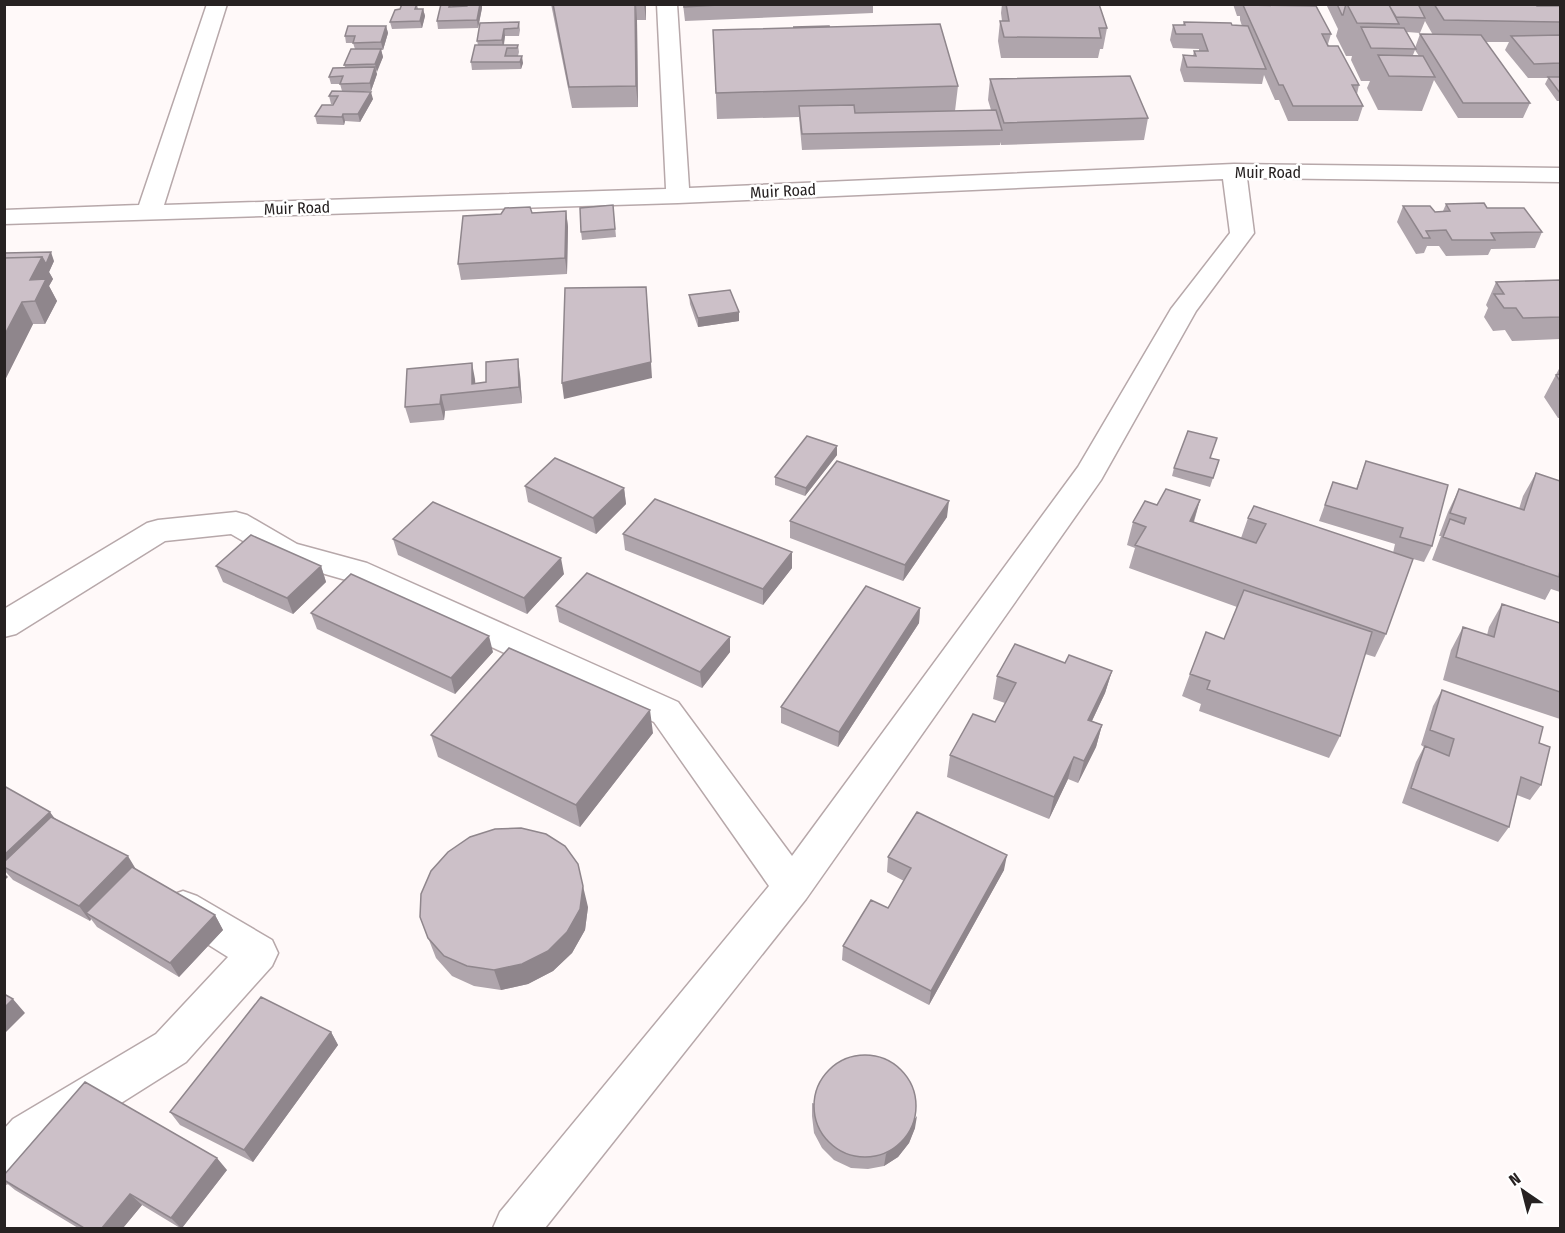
<svg xmlns="http://www.w3.org/2000/svg" width="1565" height="1233" viewBox="0 0 1565 1233" font-family="'Fira Sans Condensed',sans-serif">
<rect width="100%" height="100%" fill="#fff9f9"/>
<g fill="none" stroke-linecap="round" stroke-linejoin="round">
<defs>
<path id="minor" d="M207,4H227L164,205L666,189L657,4H677L689,188L1234,164L1560,168V182L1247,178L1254,233L1196,311L1101,480L806,899L545,1228H493L500,1212L769,886L654,722L346,580L276,560L231,534L165,541L16,634L4,637V609L147,523L158,520L236,512L247,515L297,544L367,563L678,702L792,856L1078,467L1171,309L1230,233L1223,179L678,203L4,224V210L139,205Z
M183,891L197,896L272,940L278,953L272,966L186,1062L45,1151L20,1178L4,1184V1129L13,1119L156,1034L228,957L169,920L163,908L169,896Z"/>
</defs>
<use href="#minor" stroke="#b7a8aa" stroke-width="3"/>
<use href="#minor" fill="#fff" fill-rule="evenodd"/>
</g>
<path fill="#afa5ac" fill-rule="evenodd" d="M402,4H417L418,9H423L425,16L422,28L392,29L390,22L400,9Z
M450,4L451,7L467,6L468,4H482V8L478,28L438,29L437,21Z
M551,4H646V20H637L638,107L572,108Z
M683,4H873V13L685,21Z
M1002,4H1099L1107,28L1103,49H1100L1098,58H1001L998,41L1000,21H1002L1001,13Z
M1233,4H1302V6L1331,34L1328,44L1359,85L1357,94L1363,106L1358,121H1288L1279,100H1275L1264,75L1262,84L1184,82L1180,70L1183,55L1193,56L1194,51H1199V49L1173,48L1170,40L1173,25H1183L1184,22L1242,26L1240,20V16H1237Z
M1326,4H1537V6H1560V101H1557L1545,84L1548,78H1528L1505,50L1509,42H1486L1530,103L1523,118H1458L1434,80L1422,111L1378,110L1367,88L1370,81H1361L1351,60L1352,56H1346L1336,36L1338,29ZM1425,21L1433,35L1420,34L1415,48L1407,32L1420,33ZM1415,50L1419,56L1413,55Z
M519,22L520,30L519,36H505L504,45H518L519,52L518,56L523,63L521,69L472,70L471,62L478,45L477,41Z
M386,26L388,33L383,50H381L383,57L376,72L377,74L371,91H362L373,99L360,122L345,121L344,125L317,124L315,116L333,105L334,104H331L329,96L342,91L340,84H331L329,77L345,67L344,65L355,49L353,43H346L345,36Z
M829,27L958,86L955,111L991,110L988,100L990,79L1148,118L1144,140L1001,145L1000,142V145L802,150L799,117L717,119L713,30Z
M1446,204L1487,208L1542,232L1535,248L1491,249L1488,255L1446,256L1439,246H1427L1424,253L1416,254L1397,222L1403,206L1435,212L1443,211Z
M613,205L616,237L582,240L581,232Z
M566,211L568,227L567,274L461,280L458,264L501,214Z
M4,253L54,261L49,272L53,279L49,286L57,301L45,324H33L4,382Z
M1560,280V339L1512,341L1505,330L1493,331L1484,317L1488,308L1486,305L1496,282Z
M689,295L739,312V321L698,327L690,304Z
M1560,367V418H1558L1544,397Z
M520,375L522,403L445,411L444,420L410,423L405,407L475,379V384L486,382Z
M837,446V455L805,496L775,485V477Z
M1210,458L1219,460L1210,487L1172,476L1174,468Z
M1366,461L1432,546L1424,562L1402,556L1386,634L1375,657L1365,654L1340,736L1329,758L1199,711L1201,704L1182,696L1190,674L1224,639L1237,607L1129,568L1135,548L1127,545L1133,522L1157,505L1200,500L1194,522L1241,538L1248,518L1393,553L1395,544L1319,521L1333,482L1356,489Z
M1536,473L1560,481V592L1551,589L1545,600L1432,560L1441,536H1439L1448,512L1459,489L1519,509L1523,496Z
M525,486L624,488L626,504L596,534L528,502Z
M947,517L903,581L790,538V521Z
M623,534L792,552V568L763,605L625,550Z
M393,539L564,574L527,614L398,555Z
M216,566H321L326,582L293,614L223,582Z
M1502,604L1560,623V719L1443,680L1451,650L1463,627L1487,635L1489,627Z
M556,606L730,637V652L702,688L559,622Z
M920,608L919,623L838,747L781,723V707Z
M311,613L493,652L455,694L317,629Z
M1065,663L1112,671L1105,693L1092,721L1102,725L1096,747L1078,783L1068,779L1049,819L947,777L950,755L995,722L1005,703L993,699L997,676Z
M1442,690L1539,743L1541,785L1530,800L1517,795L1509,827L1498,842L1402,803L1416,762L1424,747L1421,745L1433,706Z
M653,733L580,827L438,757L431,735Z
M4,786L137,870L215,915L223,930L179,977L97,927L91,919L90,921L13,880L4,870Z
M888,857L1004,870L929,1005L842,960L843,946L888,908L904,881L887,872Z
M588,907L585,930L572,953L553,971L528,984L501,990L474,986L452,976L436,958L420,917Z
M331,1032L338,1045L253,1162L180,1125L170,1112Z
M812,1103L915,1128L909,1143L898,1157L884,1166L868,1169L851,1168L834,1160L822,1148L814,1133L812,1116Z
M227,1170L182,1228H180L142,1205L123,1228H78L15,1190L4,1181V1175Z"/>
<path fill="#8f868c" d="M480,4H482V8L478,28L477,20Z
M636,4L637,20L638,107L636,86Z
M644,4H646V20Z
M423,9L425,16L422,28L420,21Z
M386,26L388,33L383,50L381,42Z
M504,29L505,36L503,48L502,40Z
M381,49L383,57L377,72L375,64Z
M522,56L523,63L521,69L520,62Z
M375,67L377,74L371,91L370,83Z
M371,92L373,99L360,122L358,114Z
M343,114L345,121L344,125L342,117Z
M566,211L568,227L567,274L565,258Z
M51,252L54,261L49,272L53,279L49,286L57,301L45,324L35,301L30,280L42,257Z
M646,287L652,378L564,399L562,383Z
M22,302L33,324L4,382V336Z
M739,312V321L698,327V318Z
M518,359L520,375L522,403L519,387Z
M472,363L475,379L476,391L472,384Z
M441,395L445,411L444,420L440,404Z
M837,446V455L805,496L806,488Z
M624,488L626,504L596,534L593,518Z
M1200,500L1193,523L1190,521Z
M949,501L947,517L903,581L905,565Z
M792,552V568L763,605V589Z
M561,558L564,574L527,614L524,598Z
M321,566L326,582L293,614L287,598Z
M920,608L919,623L838,747L839,732Z
M489,636L493,652L455,694L451,678Z
M730,637V652L702,688L700,672Z
M1112,671L1105,693L1082,742L1088,720Z
M650,710L653,733L580,827L576,805Z
M1102,725L1096,747L1078,783L1084,761Z
M1074,757L1068,779L1049,819L1054,797Z
M50,812L61,827L4,866V855Z
M1007,855L1004,870L929,1005L931,991Z
M128,856L137,871L86,913L91,919L90,921L79,906Z
M4,873L8,877L4,881Z
M583,886L588,907L585,930L572,953L553,971L528,984L501,990L494,970Z
M215,915L223,930L179,977L170,963Z
M13,999L25,1013L4,1034V1008Z
M331,1032L338,1045L253,1162L244,1150Z
M917,1116L915,1128L909,1143L898,1157L884,1166L886,1154Z
M217,1158L227,1170L182,1228H181L171,1218Z
M130,1194L142,1205L123,1228H102Z"/>
<path fill="#ccc0c8" stroke="#8f868c" stroke-width="1.5" d="M402,4H417L415,9H423L420,21L390,22L395,10L400,9Z
M441,4H450L449,7L467,6L468,4H480L477,20L437,21Z
M553,4H635L636,86L569,87Z
M684,4H736L684,7Z
M1006,4H1099L1107,28H1099L1101,38L1004,37L1000,21H1009Z
M1337,4H1346L1343,15H1342Z
M1347,4L1389,5L1399,24L1357,23Z
M1386,4H1418L1425,18L1396,17L1389,5Z
M1434,4H1537V6H1560V22L1444,20Z
M1243,5L1316,6L1331,34H1322L1328,46H1338L1359,85H1352L1363,106H1293L1283,85H1279Z
M519,22L518,28L504,29L502,40L477,41L480,23Z
M1184,22L1231,23L1232,25L1248,26L1266,69L1187,67L1183,55L1196,56L1194,51H1208L1202,34H1176L1173,25H1185Z
M940,24L958,86L716,93L713,30Z
M348,26H386L381,42L353,43L355,36H345Z
M829,26V27H793Z
M1361,27L1404,28L1416,49L1371,48Z
M1420,34L1481,35L1530,103H1463Z
M1560,35V63L1534,64L1511,36Z
M475,45H518L517,48H507L505,56H522L520,62H471Z
M351,49H381L375,64L344,65Z
M1378,55L1423,56L1435,77L1389,76Z
M375,67L370,83L340,84L343,76L329,77L333,68Z
M1130,76L1148,118L1004,123L990,79Z
M1548,77H1560V93Z
M332,91L371,92L358,114H343L342,117L315,116L322,105H333L338,96H329Z
M854,105L855,113L996,110L1002,130L802,134L799,106Z
M1484,203L1487,208H1524L1542,232L1491,233L1495,240H1452L1446,230L1426,231L1430,238H1423L1403,206H1430L1435,212L1450,211L1446,204Z
M613,205L615,229L581,232L580,208Z
M530,207L532,213L566,211L565,258L458,264L463,216L501,214L505,208Z
M51,252L46,264L42,257L4,258V253Z
M42,257L30,280L46,279L35,301L22,302L4,336V258Z
M1560,280V317L1523,318L1516,308H1504L1494,294H1504L1496,282Z
M646,287L651,362L562,383L565,288Z
M730,290L739,312L698,318L689,295Z
M518,359L519,387L441,395L440,404L405,407L407,369L472,363V384L486,382V362Z
M1560,374V381L1556,375Z
M1188,431L1217,438L1210,458L1219,460L1213,478L1174,468Z
M807,436L837,446L806,488L775,477Z
M555,458L624,488L593,518L525,486Z
M837,461L949,501L905,565L790,521Z
M1366,461L1448,485L1432,546L1400,537L1403,528L1325,505L1333,482L1357,489Z
M1536,473L1560,481V570L1559,577L1443,537L1450,519L1464,524L1466,518L1450,513L1459,489L1524,510Z
M1166,489L1200,500L1190,521L1256,543L1266,524L1248,518L1254,506L1413,559L1386,634L1135,545L1146,527L1133,522L1145,501L1157,505Z
M655,499L792,552L763,589L623,534Z
M433,502L561,558L524,598L393,539Z
M251,535L321,566L287,598L216,566Z
M587,573L730,637L700,672L556,606Z
M351,574L489,636L451,678L311,613Z
M866,586L920,608L839,732L781,707Z
M1244,590L1372,632L1340,736L1207,689L1210,681L1190,674L1206,632L1224,639Z
M1502,604L1560,623V692L1456,657L1463,627L1494,637Z
M1015,644L1065,663L1069,655L1112,671L1088,720L1102,725L1084,761L1074,757L1054,797L950,755L973,714L995,722L1016,683L997,676Z
M509,648L650,710L576,805L431,735Z
M1442,690L1543,727L1539,743L1550,747L1541,785L1521,777L1509,827L1411,788L1425,746L1449,756L1454,739L1430,730Z
M4,786L50,812L4,855Z
M917,812L1007,855L931,991L843,946L871,900L888,908L911,868L888,857Z
M51,817L128,856L79,906L4,867V862Z
M521,828L546,834L565,846L578,864L583,886L580,909L567,932L548,951L522,964L494,970L467,966L444,956L428,938L420,917L421,894L431,871L448,852L470,837L495,829Z
M132,867L215,915L170,963L86,913Z
M4,994L13,999L4,1008Z
M261,997L331,1032L244,1150L170,1112Z
M814 1106a51 51 0 1 1 102 0a51 51 0 1 1-102 0Z
M85,1082L217,1158L171,1218L130,1194L102,1228H84L4,1180V1175Z"/>
<g text-anchor="middle" dominant-baseline="central" stroke-width="5" stroke-linejoin="round" paint-order="stroke">
<g font-size="16" fill="#272222" stroke="#fff">
<text x="1268" y="172">Muir Road</text>
<text transform="translate(783 191) rotate(-3)">Muir Road</text>
<text transform="translate(297 208) rotate(-2)">Muir Road</text>
</g>
</g>
<rect width="1565" height="1233" fill="none" stroke="#272222" stroke-width="12"/>
<g transform="translate(1523 1191) rotate(325)" stroke="#ffffff" stroke-width="4.5" paint-order="stroke">
<path d="M0-4.5L10 22L0 15L-10 22Z" fill="#272222"/>
<text y="-9" font-size="16" font-weight="bold" text-anchor="middle" fill="#272222">N</text>
</g>
</svg>
